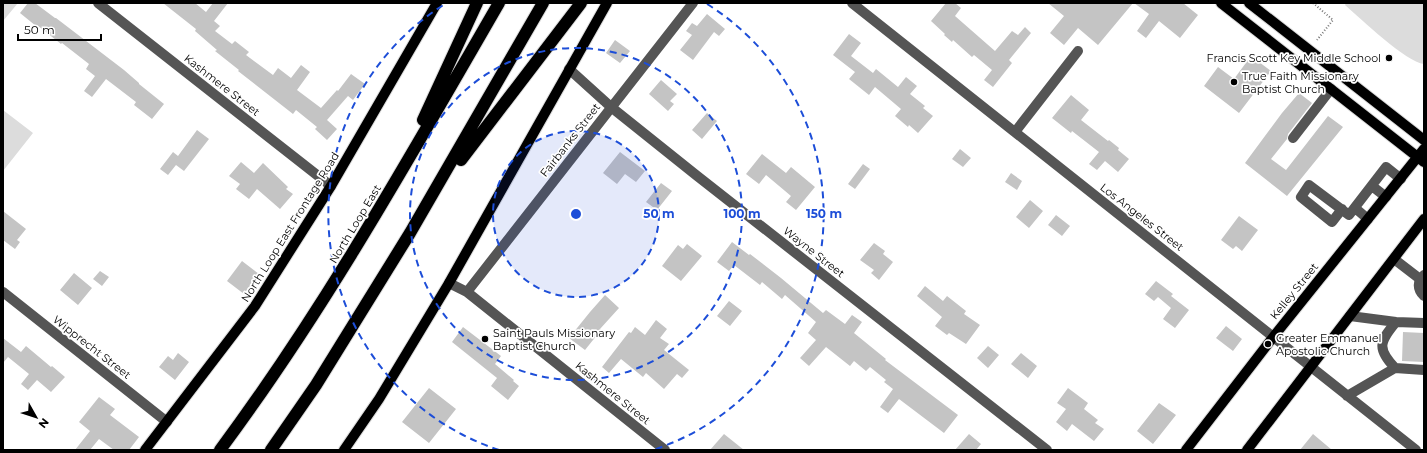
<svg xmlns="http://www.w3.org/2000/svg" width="1427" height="453" viewBox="0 0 1427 453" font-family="Montserrat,sans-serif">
<rect width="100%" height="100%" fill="#fff"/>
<path fill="#dcdcdc" d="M3,3H18L3,21Z
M1346,3H1424V64C1406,62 1361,19 1345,5Z
M3,110L33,133L3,171Z"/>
<path fill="#c4c4c4" d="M28,3H35L55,18H56L124,70L139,83V84L164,104L152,119L134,105L136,102L106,79L92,97L84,91L95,76L86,69L89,64L62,43L61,44L37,25L36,26L20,13Z
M163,3H195L206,12L213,3H228L214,21L220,26L215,31L232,44L235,41L249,52L246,55L273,75L278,68L291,78L301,65L310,72L297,90L321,108L337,90L338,91L351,74L365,84L353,100L348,96L327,120L337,129L327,140L315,129L317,127L296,110L293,114L238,71L239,70L215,51L217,50L195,31L196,29Z
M946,3H955L961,8L955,16L995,51L1012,31L1018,35L1025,27L1031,33L1009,60L1012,63L993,87L984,80L992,70L974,55L972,57L953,40L952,42L944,35L945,34L931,21Z
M1048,3H1133L1098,45L1078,28L1064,45L1050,33L1064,16Z
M1134,3H1183L1198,15L1180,38L1159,21L1146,38L1137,31L1149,14Z
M707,14L725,29L719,36L714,32L693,60L680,50L692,35L686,31L692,23L697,26Z
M849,34L861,43L851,56L873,73L876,69L898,87L906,77L917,86L910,94L925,106L923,108L933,116L918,133L909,125L908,127L895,116L901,109L875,87L869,95L849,79L855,72L833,55Z
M615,40L630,51L620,63L606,53Z
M1251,56L1271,71L1239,113L1204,86L1218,67L1234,79Z
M661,80L677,94L670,101L674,104L668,111L649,94Z
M1299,93L1312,103L1288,134L1287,139L1271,159L1286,170L1328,116L1343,127L1287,196L1245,163L1282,113Z
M1071,95L1089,110L1081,120L1108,141L1109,140L1119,148L1118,150L1129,159L1118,172L1105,161L1097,170L1089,164L1099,152L1072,131L1071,133L1052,118Z
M707,113L717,121L702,139L692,130Z
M197,130L209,139L184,171L176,165L168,175L160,169L173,152L178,156Z
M960,149L971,158L963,167L952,159Z
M620,152L645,171L636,182L625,174L617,184L603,173Z
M762,154L786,173L791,167L815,187L796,210L786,202L791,196L766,175L759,184L746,174Z
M241,162L254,173L263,163L288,187L286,189L293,194L280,209L257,189L249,199L236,189L240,184L229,176Z
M863,164L870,169L855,189L848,184Z
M1011,173L1022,181L1017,190L1005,182Z
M661,183L672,191L657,210L646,202Z
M1030,200L1043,211L1029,228L1016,217Z
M3,211L26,229L17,240L20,242L15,249L3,240Z
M1056,215L1070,226L1062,236L1048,225Z
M1239,216L1258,230L1242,251L1236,246L1233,249L1221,240Z
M732,242L749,255L750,254L781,278L823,313L826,310L845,324L852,315L862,322L854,333L886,359L885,360L958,415L944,433L899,399L888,413L880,407L893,389L884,382L886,380L870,367L866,371L854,361L850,366L826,347L809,366L800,358L816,340L808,333L816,322L785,295L782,299L762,282L760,285L734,265L729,271L717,262Z
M874,243L885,251L883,254L893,262L879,280L871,273L874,270L860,260Z
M687,244L702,256L681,281L662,266L678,245L683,249Z
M242,261L259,274L244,294L227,281Z
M100,271L109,277L102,286L93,279Z
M74,273L92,288L78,305L60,290Z
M1156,281L1173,294L1171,296L1189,310L1175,328L1163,319L1171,308L1158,297L1154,301L1145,294Z
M925,286L943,301L947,296L966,311L964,314L980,325L966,344L949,333L947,335L935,326L942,317L917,296Z
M605,295L619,308L600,329L601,330L585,350L569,338L590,312Z
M729,301L742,311L730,326L717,316Z
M656,320L667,329L660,338L669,344L664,350L689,370L682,378L677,374L664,389L646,373L643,377L621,359L609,373L602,367L629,332L631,333L635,327L645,335Z
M1226,326L1242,339L1233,351L1216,338Z
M463,327L501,356L495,364L514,380L513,381L519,386L508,400L491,386L497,378L452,342Z
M1403,332L1424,333V362L1402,361Z
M3,338L21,352L26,346L51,367L52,366L65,377L51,392L37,380L28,390L21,384L29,374L8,357L3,363Z
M988,346L999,355L988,368L977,358Z
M178,353L189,362L175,380L159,367L168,356L173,360Z
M1021,353L1037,366L1028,378L1011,364Z
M429,388L456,409L429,443L402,422Z
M1068,388L1088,403L1084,409L1098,420L1095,423L1104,429L1094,441L1072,424L1067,431L1056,422L1066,409L1057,403Z
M99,397L115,409L110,415L139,437L129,450H114L99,439L90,450H75L90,431L79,422Z
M1159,403L1176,415L1153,444L1137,431Z
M724,434L744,450H710Z
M969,434L981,444L976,450H955Z
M1313,434L1332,450H1300Z"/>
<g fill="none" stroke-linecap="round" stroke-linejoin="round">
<defs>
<path id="major" d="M1221,3L1424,162
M1249,3L1424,140
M145,450L255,306L331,186L437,3
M344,450L379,399L449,283L607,3
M1186,450L1274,336L1424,149
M1247,450L1424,219"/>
<path id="highway" d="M423,120L477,3
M461,160L581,3
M220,450C325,309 411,155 499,3
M271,450L316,385L410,233L543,3"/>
</defs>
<use href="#major" stroke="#dbdbdb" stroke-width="12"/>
<use href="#highway" stroke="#dbdbdb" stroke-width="14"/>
<path stroke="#777" stroke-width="2" stroke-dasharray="1 2" stroke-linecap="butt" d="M1313,3L1333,20L1317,40"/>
<path stroke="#555" stroke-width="10" d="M98,3L331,186
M852,3L1416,450
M569,69L611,107L696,175L1047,450
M1015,132L1078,51
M1293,138L1331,89
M1372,186L1386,197
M1355,208L1368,219
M1342,209L1332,222L1301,197L1309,185L1349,215L1386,167L1401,179
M1394,259L1420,279
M1424,275C1417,281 1417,289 1424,296
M449,283L467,292L665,450
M3,292L167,422
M467,292L693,3
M1350,316L1396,322L1424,323
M1396,322C1379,342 1377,349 1395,368L1424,370
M1347,396L1395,368"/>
<use href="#major" stroke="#000" stroke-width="10"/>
<use href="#highway" stroke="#000" stroke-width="12"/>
</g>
<circle cx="576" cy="214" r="83" fill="#1d4ed8" fill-opacity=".12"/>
<g fill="none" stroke="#1d4ed8" stroke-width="2" stroke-dasharray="7 5">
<circle cx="576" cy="214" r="83"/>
<circle cx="576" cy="214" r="166"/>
<path d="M499 450A248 248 0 0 1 445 4M707 4A248 248 0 0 1 653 450"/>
</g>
<g fill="#000" stroke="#fff" stroke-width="1.5">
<circle cx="1389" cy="58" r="4"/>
<circle cx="1234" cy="82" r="4"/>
<circle cx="485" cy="339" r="4"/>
<circle cx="1268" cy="344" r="4"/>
</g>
<g text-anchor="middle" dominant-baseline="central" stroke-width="3.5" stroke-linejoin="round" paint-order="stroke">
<g font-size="11" fill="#000" stroke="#fff" text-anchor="start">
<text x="1381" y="58" text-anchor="end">Francis Scott Key Middle School</text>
<text x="1242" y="76">True Faith Missionary<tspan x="1242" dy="13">Baptist Church</tspan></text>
<text x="493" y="333">Saint Pauls Missionary<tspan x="493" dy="13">Baptist Church</tspan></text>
<text x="1276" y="338">Greater Emmanuel<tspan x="1276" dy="13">Apostolic Church</tspan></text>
</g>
<g font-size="11" fill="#000" stroke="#fff">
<text transform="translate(222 85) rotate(38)">Kashmere Street</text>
<text transform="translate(570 140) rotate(-52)">Fairbanks Street</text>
<text transform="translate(1142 217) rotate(38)">Los Angeles Street</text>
<text transform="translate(355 224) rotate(-59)">North Loop East</text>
<text transform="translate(290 227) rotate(-58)">North Loop East Frontage Road</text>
<text transform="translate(814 252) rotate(38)">Wayne Street</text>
<text transform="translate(1294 291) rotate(-51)">Kelley Street</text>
<text transform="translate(92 347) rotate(38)">Wipprecht Street</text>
<text transform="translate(613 393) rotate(39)">Kashmere Street</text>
</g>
</g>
<circle cx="576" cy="214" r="6" fill="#1d4ed8" stroke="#fff" stroke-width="2"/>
<g font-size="12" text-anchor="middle" font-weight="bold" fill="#1d4ed8" stroke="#fff" stroke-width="3.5" stroke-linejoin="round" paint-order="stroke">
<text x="659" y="218">50 m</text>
<text x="742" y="218">100 m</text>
<text x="824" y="218">150 m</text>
</g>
<rect width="1427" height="453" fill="none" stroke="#000000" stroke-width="8"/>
<g transform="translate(36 417) rotate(129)" stroke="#ffffff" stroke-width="3" paint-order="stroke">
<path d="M0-3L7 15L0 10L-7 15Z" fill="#000000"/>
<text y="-6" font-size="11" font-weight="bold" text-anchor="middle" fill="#000000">N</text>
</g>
<path d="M18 34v6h83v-6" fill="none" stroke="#000000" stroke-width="2"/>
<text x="24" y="34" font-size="12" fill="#000000" stroke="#ffffff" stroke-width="3" paint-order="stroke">50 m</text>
</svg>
